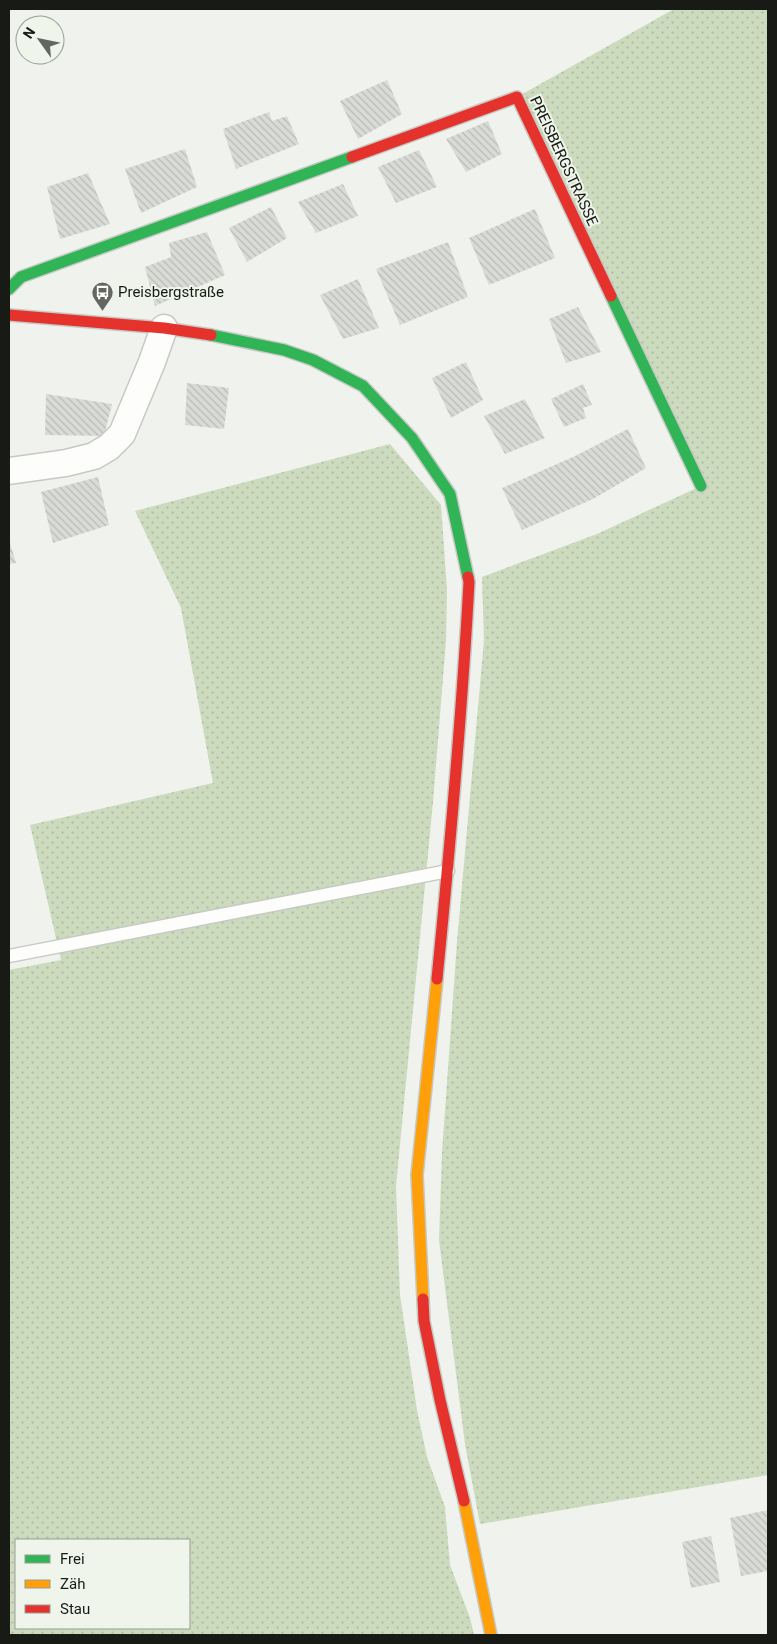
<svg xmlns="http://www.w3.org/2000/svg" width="777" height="1644" viewBox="0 0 777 1644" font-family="Roboto,sans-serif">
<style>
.grass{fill:url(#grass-dots);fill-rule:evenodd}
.building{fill:url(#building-back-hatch)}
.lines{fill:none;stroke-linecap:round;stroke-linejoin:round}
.lane-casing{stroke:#c6c9c4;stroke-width:15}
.street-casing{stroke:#c6c9c4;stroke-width:29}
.fast-casing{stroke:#c6c9c4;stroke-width:14}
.slow-casing{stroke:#c6c9c4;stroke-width:14}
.jam-casing{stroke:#c6c9c4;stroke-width:14}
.lane{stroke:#fdfdfc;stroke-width:12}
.street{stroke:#fdfdfc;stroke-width:26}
.fast{stroke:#30b455;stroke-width:11}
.slow{stroke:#ff9f0a;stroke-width:11}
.jam{stroke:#e5322d;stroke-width:11}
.labels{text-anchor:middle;stroke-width:4;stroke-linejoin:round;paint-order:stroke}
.street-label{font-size:15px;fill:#181a16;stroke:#eff5ea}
.poi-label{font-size:15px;fill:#181a16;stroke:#eff5ea;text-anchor:start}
</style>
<defs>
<pattern id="grass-dots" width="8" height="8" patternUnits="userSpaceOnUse" patternTransform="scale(1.25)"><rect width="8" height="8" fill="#ccdbbd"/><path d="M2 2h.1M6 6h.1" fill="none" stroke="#aebba2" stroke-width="1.8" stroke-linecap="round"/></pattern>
<pattern id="building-back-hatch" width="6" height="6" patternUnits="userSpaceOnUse" patternTransform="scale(1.25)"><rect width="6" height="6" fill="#d8dbd6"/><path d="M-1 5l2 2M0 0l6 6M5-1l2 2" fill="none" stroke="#b9bbb7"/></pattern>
</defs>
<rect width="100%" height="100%" fill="#eff2ed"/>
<!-- grass -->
<path class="grass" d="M674,9H768V1475L480,1524L465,1444L439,1240L442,1153L457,942L484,640L482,577L597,534L701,486L517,97Z
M390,444L441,505L447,590L446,641L433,802L396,1186L400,1295L417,1410L427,1457L445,1507L450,1565L470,1618L474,1635H9V970L61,960L30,825L213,783L181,608L135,511ZM16,1540H189V1628H16Z"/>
<!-- building -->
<path class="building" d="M387,80L402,114L358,139L340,101Z
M269,112L272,121L287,116L299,144L236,169L223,129Z
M488,121L502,154L466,172L446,139Z
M185,149L197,187L141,213L125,169Z
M419,150L437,187L396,203L378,167Z
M88,173L110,224L60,239L47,187Z
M343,184L358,216L316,233L298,202Z
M271,207L287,238L247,262L229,228Z
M535,209L555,258L489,285L469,238Z
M207,232L225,275L155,306L145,267L171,257L169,243Z
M448,242L468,297L400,325L376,269Z
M358,279L379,328L343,339L320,295Z
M578,307L601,352L566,363L549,319Z
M466,362L483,400L451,418L432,378Z
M187,383L229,388L224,429L185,425Z
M583,384L592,405L583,408L586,418L564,427L551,399Z
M46,394L112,404L104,436L45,435Z
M525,399L545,438L505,454L484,416Z
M628,429L646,468L593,499L522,530L502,488L573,457Z
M98,477L109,525L53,543L41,492Z
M9,539L16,563L9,564Z
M768,1510V1571L741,1576L730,1518Z
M711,1536L720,1582L691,1588L682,1542Z"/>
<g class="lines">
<defs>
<path id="lane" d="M9,956L448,871"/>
<path id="street" d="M9,471L66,463L94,456L109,447L122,434L152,362L164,328"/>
<path id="fast" d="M9,289L21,277L352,157
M611,296L701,486
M211,335L284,350L313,360L363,386L412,438L450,494L468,577"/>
<path id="slow" d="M423,1299L417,1175L437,979
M464,1501L491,1635"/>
<path id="jam" d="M352,157L517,97L611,296
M9,315L164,328L211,335
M437,979C450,847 462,715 469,582L468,577
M423,1299L424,1321L440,1400L464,1501"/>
</defs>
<!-- lane casing -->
<use href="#lane" class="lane-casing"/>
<!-- street casing -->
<use href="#street" class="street-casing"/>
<!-- fast casing -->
<use href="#fast" class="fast-casing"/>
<!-- slow casing -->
<use href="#slow" class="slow-casing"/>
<!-- jam casing -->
<use href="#jam" class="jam-casing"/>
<!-- lane -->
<use href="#lane" class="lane"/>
<!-- street -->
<use href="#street" class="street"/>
<!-- fast -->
<use href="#fast" class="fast"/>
<!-- slow -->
<use href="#slow" class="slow"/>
<!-- jam -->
<use href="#jam" class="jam"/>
</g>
<!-- icons -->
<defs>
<symbol id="bus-pin" viewBox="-11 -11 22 30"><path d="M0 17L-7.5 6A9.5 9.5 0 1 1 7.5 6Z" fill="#636661" stroke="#eff5ea"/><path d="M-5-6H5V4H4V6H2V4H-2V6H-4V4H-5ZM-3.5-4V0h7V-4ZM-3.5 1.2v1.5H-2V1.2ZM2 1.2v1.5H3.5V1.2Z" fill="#fff"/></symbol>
</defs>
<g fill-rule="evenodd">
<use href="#bus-pin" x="90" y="280" width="25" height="34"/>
</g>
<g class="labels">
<!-- street labels -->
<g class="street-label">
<text transform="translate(564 161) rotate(65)" y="5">PREISBERGSTRASSE</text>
</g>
<!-- poi labels -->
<g class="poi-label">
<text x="118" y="297">Preisbergstraße</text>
</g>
</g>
<!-- border -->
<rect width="777" height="1644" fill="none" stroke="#181a16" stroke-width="20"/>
<!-- legend -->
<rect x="15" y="1539" width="175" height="90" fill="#eff5ea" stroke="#999d95"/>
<rect x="25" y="1555" width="25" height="8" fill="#30b455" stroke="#999d95"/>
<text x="60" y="1564" font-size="15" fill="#181a16">Frei</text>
<rect x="25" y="1580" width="25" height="8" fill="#ff9f0a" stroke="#999d95"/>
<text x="60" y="1589" font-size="15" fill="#181a16">Zäh</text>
<rect x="25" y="1605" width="25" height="8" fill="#e5322d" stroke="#999d95"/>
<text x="60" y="1614" font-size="15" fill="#181a16">Stau</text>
<!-- north arrow -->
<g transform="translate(40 40) rotate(303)"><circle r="24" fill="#eff5ea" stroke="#999d95"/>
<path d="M0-4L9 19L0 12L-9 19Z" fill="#636661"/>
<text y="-8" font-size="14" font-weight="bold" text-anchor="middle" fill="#181a16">N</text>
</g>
</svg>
